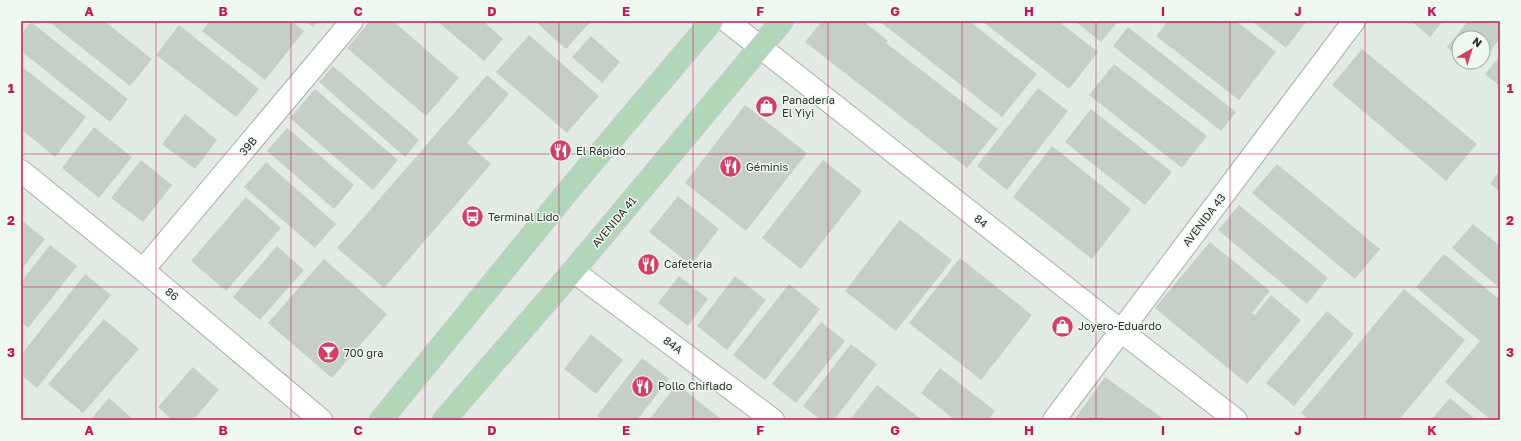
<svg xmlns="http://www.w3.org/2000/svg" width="1521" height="441" viewBox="0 0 1521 441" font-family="'Golos Text',sans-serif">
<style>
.building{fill:#c6cfc7}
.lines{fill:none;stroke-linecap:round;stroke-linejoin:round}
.minor-casing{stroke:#a6afa7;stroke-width:24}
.primary-casing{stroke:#c9c9c9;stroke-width:24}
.minor{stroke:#fff;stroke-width:22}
.primary{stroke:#b2d7b8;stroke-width:22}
.grid{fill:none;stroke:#c2185b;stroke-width:1;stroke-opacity:0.55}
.labels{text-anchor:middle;stroke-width:3;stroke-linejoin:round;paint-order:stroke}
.poi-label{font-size:11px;fill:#2e312e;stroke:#f0f9f0;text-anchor:start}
.street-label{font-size:11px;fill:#2e312e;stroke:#f0f9f0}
.neatline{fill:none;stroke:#c2185b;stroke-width:1.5}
.grid-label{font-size:13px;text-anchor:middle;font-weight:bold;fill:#c2185b}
</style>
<rect width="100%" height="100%" fill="#e2ebe3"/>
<!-- building -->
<path class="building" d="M48,21H104L152,59L130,86Z
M210,21H291L304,31L265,80L202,31Z
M306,21H318L313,27Z
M370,21H393L459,78L426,116L347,48Z
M437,21H483L503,39L484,61Z
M535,21H591L566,49Z
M822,21H863L888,41L886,43L998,129L967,168L805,42Z
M879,21H969L1037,74L1002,117Z
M982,21H1058L1098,52L1069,89Z
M1075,21H1118L1101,42Z
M1168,21H1236L1276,52L1239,100L1156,36Z
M1252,21H1307L1286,48Z
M1411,21H1443L1430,37Z
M1468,21H1500V39L1483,59V38H1459V57L1447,47Z
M31,22L128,99L110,122L21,51V34Z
M179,25L259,89L236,117L156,55Z
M1128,27L1236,112L1221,131L1113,46Z
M529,35L599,96L567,133L496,72Z
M591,36L620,62L602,83L572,57Z
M1362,49L1477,144L1446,181L1332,85Z
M1500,56V86L1485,74Z
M1465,62H1481L1474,70Z
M1114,64L1207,136L1182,168L1089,95Z
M21,66L86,117L55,157L21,129Z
M333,66L419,140L405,157L319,82Z
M487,75L509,94L467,143L491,164L384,288L337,248Z
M1038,88L1068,111L1007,190L977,166Z
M315,89L398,160L373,190L290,118Z
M745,105L807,153L746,231L685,183Z
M1091,109L1172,172L1145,205L1065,142Z
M185,114L217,140L195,169L162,144Z
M94,127L132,157L99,198L62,168Z
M287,128L354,185L334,209L267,151Z
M1052,146L1131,209L1092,259L1013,197Z
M141,160L172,185L143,222L111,198Z
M823,160L862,191L801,269L762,238Z
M266,162L336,224L315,248L244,187Z
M1277,164L1380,249L1355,279L1252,193Z
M1500,170V191L1490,184Z
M678,196L719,229L691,265L649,232Z
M246,197L281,228L226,291L191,261Z
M1239,205L1328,278L1307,304L1218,230Z
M21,220L45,239L21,270Z
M900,220L952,260L896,331L845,291Z
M1473,224L1500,246V288L1452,248Z
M1210,242L1270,291L1252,313L1255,315L1271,295L1301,320L1247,384L1155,308Z
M50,245L77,266L28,328L21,322V282Z
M277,246L304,270L260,320L233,297Z
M1444,254L1500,300V420H1491L1445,382L1480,341L1416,287Z
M960,258L1032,315L981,380L909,323Z
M324,259L387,314L332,378L268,323Z
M85,274L111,295L37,388L21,375V355Z
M679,276L708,299L688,326L658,303Z
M735,276L766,300L727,350L697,326Z
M789,284L820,309L765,380L733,355Z
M1404,289L1465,340L1399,420H1309L1301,413Z
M1327,311L1354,334L1294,406L1266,383Z
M104,319L139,349L83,413L48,384Z
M821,322L845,341L796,403L772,384Z
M591,334L623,360L596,394L564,369Z
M851,344L877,364L834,420H821L803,406Z
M642,358L669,379L637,420H602L597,416Z
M193,367L219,390L193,420H172L158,407Z
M940,368L995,411L988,420H955L921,393Z
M1105,377L1143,404L1165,420H1074Z
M677,384L722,420H649Z
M877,385L922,420H850Z
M109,398L134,420H90Z
M1450,398L1476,420H1431Z"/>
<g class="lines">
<defs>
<path id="minor" d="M727,21L1121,331L1236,420
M21,171L143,270L321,420
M143,270L352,21
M573,271L773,420
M1054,420L1354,21"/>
<path id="primary" d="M381,420L573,185L712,21
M444,420L573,271L782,21"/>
</defs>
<!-- minor casing -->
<use href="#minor" class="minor-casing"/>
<!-- primary casing -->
<use href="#primary" class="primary-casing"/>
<!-- minor -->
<use href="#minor" class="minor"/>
<!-- primary -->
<use href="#primary" class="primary"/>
</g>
<!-- grid -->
<path class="grid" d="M156,21V420M291,21V420M425,21V420M559,21V420M693,21V420M828,21V420M962,21V420M1096,21V420M1230,21V420M1365,21V420M21,154H1500M21,287H1500"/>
<!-- icons -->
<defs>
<symbol id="shop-disc" viewBox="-11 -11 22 22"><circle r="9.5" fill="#d04065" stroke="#f0f9f0"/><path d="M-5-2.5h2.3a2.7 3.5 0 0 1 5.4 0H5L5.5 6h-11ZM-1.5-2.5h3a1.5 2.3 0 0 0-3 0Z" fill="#fff"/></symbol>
<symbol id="restaurant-disc" viewBox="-11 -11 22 22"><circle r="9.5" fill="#d04065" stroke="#f0f9f0"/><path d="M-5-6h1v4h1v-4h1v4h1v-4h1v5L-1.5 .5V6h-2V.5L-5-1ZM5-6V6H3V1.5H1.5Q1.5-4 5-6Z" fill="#fff"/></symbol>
<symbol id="bus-disc" viewBox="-11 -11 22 22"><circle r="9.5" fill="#d04065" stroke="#f0f9f0"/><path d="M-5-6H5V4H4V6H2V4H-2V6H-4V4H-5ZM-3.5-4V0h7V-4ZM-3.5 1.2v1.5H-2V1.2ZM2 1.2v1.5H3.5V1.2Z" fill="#fff"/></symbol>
<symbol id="bar-disc" viewBox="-11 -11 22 22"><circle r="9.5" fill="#d04065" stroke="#f0f9f0"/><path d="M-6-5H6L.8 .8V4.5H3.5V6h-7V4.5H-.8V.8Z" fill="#fff"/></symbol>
</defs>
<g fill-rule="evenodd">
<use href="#shop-disc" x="754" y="94" width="25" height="25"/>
<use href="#restaurant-disc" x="548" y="138" width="25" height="25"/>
<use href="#restaurant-disc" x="718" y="154" width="25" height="25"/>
<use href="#bus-disc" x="460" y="204" width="25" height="25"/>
<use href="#restaurant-disc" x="636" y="252" width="25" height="25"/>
<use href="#shop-disc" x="1050" y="314" width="25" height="25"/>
<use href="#bar-disc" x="316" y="340" width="25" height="25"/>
<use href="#restaurant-disc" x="630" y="374" width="25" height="25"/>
</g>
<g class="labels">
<!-- poi labels -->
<g class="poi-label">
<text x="782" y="104">Panadería<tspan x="782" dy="13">El Yiyi</tspan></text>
<text x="576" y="155">El Rápido</text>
<text x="746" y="171">Géminis</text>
<text x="488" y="221">Terminal Lido</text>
<text x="664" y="268">Cafeteria</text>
<text x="1078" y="330">Joyero-Eduardo</text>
<text x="344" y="357">700 gra</text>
<text x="658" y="390">Pollo Chiflado</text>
</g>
<!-- street labels -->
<g class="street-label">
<text transform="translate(248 146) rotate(-50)" y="4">39B</text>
<text transform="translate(1204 220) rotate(-53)" y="4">AVENIDA 43</text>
<text transform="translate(981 221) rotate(38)" y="4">84</text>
<text transform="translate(614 222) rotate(-50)" y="4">AVENIDA 41</text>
<text transform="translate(172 294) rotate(40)" y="4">86</text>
<text transform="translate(673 345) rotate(37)" y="4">84A</text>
</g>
</g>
<!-- border -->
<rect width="1521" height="441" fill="none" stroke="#f0f9f0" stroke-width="44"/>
<!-- north arrow -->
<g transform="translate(1471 50) rotate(38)"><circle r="19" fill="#f0f9f0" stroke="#a2a9a2"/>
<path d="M0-3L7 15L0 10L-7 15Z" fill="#d04065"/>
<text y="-6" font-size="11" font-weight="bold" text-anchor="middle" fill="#2e312e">N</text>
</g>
<rect x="22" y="22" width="1477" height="397" class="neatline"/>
<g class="grid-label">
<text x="89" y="16">A</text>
<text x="223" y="16">B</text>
<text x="358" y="16">C</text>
<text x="492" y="16">D</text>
<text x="626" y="16">E</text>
<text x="760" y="16">F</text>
<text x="895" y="16">G</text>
<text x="1029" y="16">H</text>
<text x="1163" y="16">I</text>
<text x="1298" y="16">J</text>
<text x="1432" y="16">K</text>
<text x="11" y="93">1</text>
<text x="1510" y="93">1</text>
<text x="11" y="225">2</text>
<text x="1510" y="225">2</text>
<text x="11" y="357">3</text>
<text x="1510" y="357">3</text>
<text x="89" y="435">A</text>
<text x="223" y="435">B</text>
<text x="358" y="435">C</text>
<text x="492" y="435">D</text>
<text x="626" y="435">E</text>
<text x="760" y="435">F</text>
<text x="895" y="435">G</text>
<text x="1029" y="435">H</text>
<text x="1163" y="435">I</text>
<text x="1298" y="435">J</text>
<text x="1432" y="435">K</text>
</g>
</svg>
